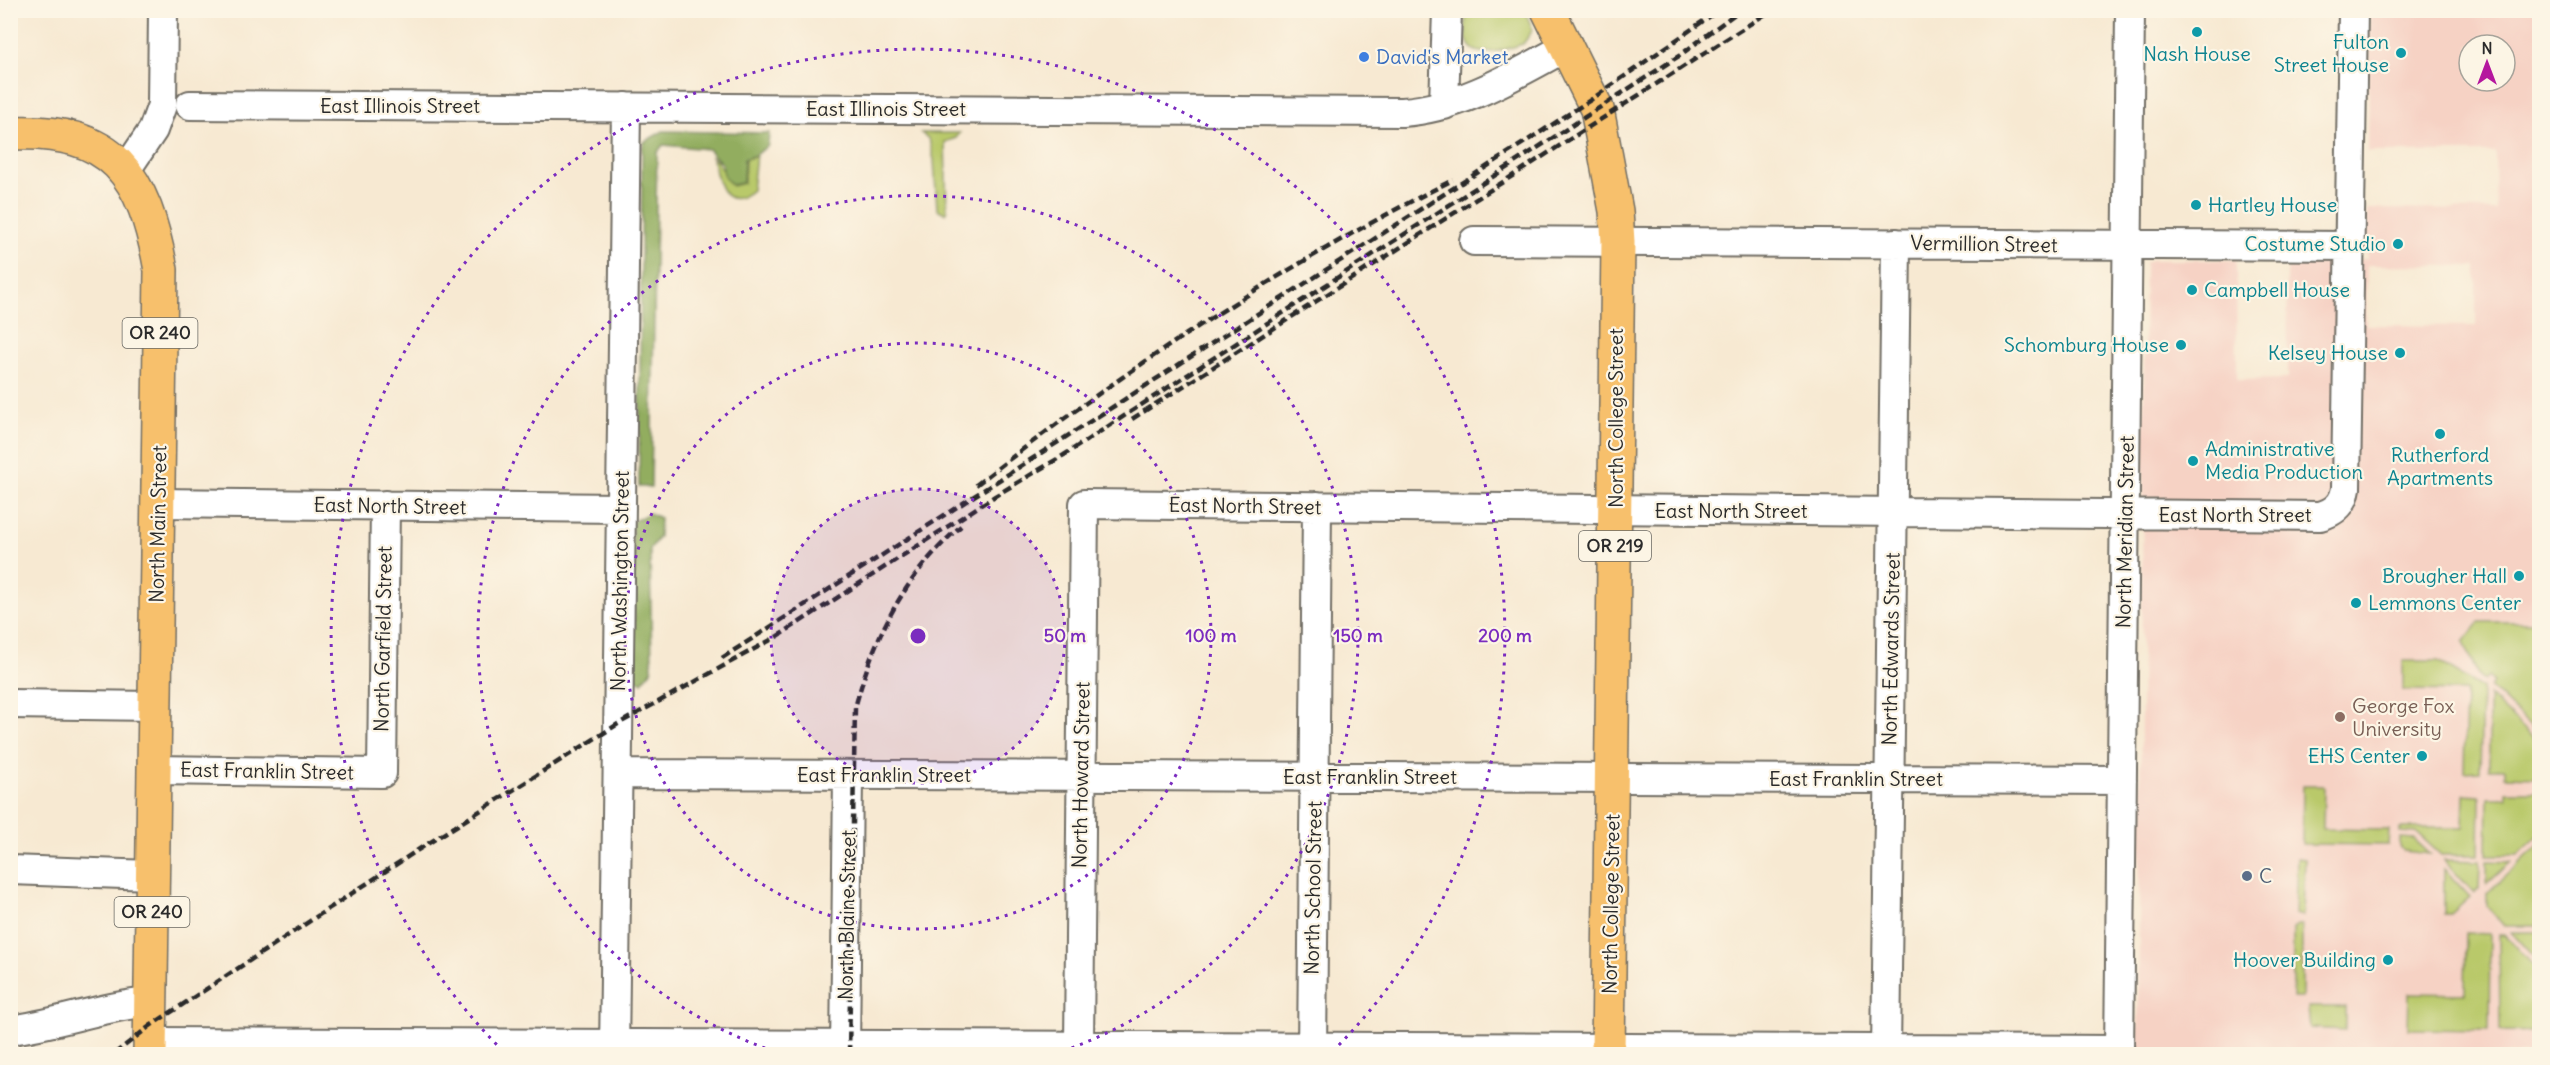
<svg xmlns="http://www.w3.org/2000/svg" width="2550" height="1065" viewBox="0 0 2550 1065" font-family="Delius,sans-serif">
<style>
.built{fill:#f6d2c4;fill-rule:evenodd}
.green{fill:#b9c96b;stroke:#727a4b;stroke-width:1.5}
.forest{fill:#92ad5f;stroke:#5e6c45;stroke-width:1.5}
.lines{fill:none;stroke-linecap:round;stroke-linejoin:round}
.minor-casing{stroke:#726e65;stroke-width:32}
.major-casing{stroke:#726e65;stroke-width:36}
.minor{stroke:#fff;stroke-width:28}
.major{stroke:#f7c06c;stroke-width:33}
.rail{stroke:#2b2b2b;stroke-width:4.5;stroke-dasharray:9 4.5;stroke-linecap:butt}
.ring{fill:none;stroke:#7b2cbf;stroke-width:3;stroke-dasharray:3 6}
.culture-dot{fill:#0f9aa8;stroke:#fcf5e5;stroke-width:2}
.shop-dot{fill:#3f7fe0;stroke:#fcf5e5;stroke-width:2}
.education-dot{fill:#8d6e63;stroke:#fcf5e5;stroke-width:2}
.service-dot{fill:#5c6f8a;stroke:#fcf5e5;stroke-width:2}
.labels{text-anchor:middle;stroke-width:4.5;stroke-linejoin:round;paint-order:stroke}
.shield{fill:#fcf5e5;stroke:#6a6863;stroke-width:1.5}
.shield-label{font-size:18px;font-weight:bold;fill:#2b2b2b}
.culture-label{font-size:20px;fill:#0d838f;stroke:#fcf5e5;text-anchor:end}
.shop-label{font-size:20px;fill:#366cbe;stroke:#fcf5e5;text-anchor:start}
.street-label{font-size:20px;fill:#2b2b2b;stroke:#fcf5e5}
.education-label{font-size:20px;fill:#785e54;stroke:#fcf5e5;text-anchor:start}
.service-label{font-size:20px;fill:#4e5e75;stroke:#fcf5e5;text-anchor:start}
.centre{fill:#7b2cbf;stroke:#fcf5e5;stroke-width:3}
.ring-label{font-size:18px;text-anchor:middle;font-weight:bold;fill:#7b2cbf;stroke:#fcf5e5;stroke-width:4.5;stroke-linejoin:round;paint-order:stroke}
</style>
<rect width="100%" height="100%" fill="#fcf5e5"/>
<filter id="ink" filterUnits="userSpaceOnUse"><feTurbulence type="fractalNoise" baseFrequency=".0167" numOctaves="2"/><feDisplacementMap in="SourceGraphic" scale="12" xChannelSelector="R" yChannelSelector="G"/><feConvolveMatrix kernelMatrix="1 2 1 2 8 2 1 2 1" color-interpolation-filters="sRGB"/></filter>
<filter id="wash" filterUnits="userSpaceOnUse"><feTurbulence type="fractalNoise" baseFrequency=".008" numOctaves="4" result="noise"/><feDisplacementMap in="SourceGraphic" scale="24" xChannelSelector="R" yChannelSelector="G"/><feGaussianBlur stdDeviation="1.35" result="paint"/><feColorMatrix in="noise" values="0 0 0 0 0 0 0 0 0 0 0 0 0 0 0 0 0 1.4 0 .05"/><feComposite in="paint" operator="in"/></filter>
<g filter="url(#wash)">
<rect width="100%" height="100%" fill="#f7e9d2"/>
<!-- built -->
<path class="built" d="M2370,11H2539V1054H2138L2145,263L2151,260H2236L2237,380L2288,379L2287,260L2367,259V209L2496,210L2495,152H2368ZM2469,45H2505V81H2469ZM2367,265L2476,266V326L2366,325Z"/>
<!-- green -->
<path class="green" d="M1466,11H1525L1533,30L1523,44C1508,48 1473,63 1467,40C1464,31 1466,19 1466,11Z
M921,133H960L956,138L945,142L947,211L945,213L937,209L934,160L929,139Z
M712,156C722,165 723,176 732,186L744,183L745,159L756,156L752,190C723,216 716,176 712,156Z
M2480,622H2539V734L2490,687L2494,682L2488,677L2484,681L2478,675L2464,642Z
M2403,661H2438L2482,688L2480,771L2464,772L2466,691L2403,690Z
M2489,695L2539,743V777L2505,776V769H2489Z
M2303,786H2324L2323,829L2389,830L2388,845L2302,844Z
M2506,792H2539V835L2518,855H2487L2488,798H2506Z
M2464,794L2480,795L2479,855H2441L2417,833L2400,832V828H2463Z
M2400,838L2414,839L2430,854L2404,851L2400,847Z
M2539,845V926H2504L2487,906V893Z
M2297,858L2305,859L2303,916L2295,914Z
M2444,860L2480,861L2479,889L2474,893Z
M2487,861L2511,862L2487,884Z
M2444,869L2470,897L2451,914H2444Z
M2297,925H2302V998H2293V929Z
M2512,932H2539V962Z
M2466,933L2490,934L2489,1030L2408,1029L2409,993L2465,994Z
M2499,934H2505L2539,972V1032L2500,1031Z
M2308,1007H2345V1030L2310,1028Z"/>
<!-- forest -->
<path class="forest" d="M663,131L769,133L768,145L756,155L744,159L743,183L732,185L724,177L722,164L708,149L663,145L657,153L651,487H639L642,149L644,142Z
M649,513L660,518L659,537L650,549L652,670L642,682L635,679L632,522Z"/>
</g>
<g filter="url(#ink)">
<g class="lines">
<defs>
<path id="minor" d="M190,105L1402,112C1462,108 1516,74 1568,46
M1444,105L1447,10
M126,170L153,130L162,105L163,10
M1474,241L2350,246
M158,503L621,508
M10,704L154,706
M153,770L382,773L385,505
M618,774L2122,780
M10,870L152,875
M10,1030C58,1024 103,1006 150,1002
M150,1042L2119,1050
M1079,1046L1084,504L2320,516C2335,512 2344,503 2346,488L2353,10
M614,1054L626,107
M845,1054L848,775
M1312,1054L1317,506
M1886,1054L1896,243
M2119,1054L2130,10"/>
<path id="major" d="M1548,10L1597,109L1616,211L1618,242L1608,1054
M10,133C114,128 144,175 161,270L150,1054"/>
</defs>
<!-- minor casing -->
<use href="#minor" class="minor-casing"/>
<!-- major casing -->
<use href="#major" class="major-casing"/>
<!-- minor -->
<use href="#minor" class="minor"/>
<!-- major -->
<use href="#major" class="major"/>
<!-- rail -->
<path class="rail" d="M1132,419L1772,10
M976,485C1125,369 1285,264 1453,180
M722,658L1592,99L1719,10
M114,1054L150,1026L421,848L618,724L778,636L995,496L1064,455L1679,56L1740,10
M849,1054L855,708C874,636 904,576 961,526"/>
</g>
</g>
<!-- distance rings -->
<circle cx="918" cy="636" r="147" fill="#7b2cbf" fill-opacity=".12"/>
<g class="ring">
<circle cx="918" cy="636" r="147"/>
<circle cx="918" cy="636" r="293"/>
<path d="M782 1054A440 440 0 1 1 1054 1054"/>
<path d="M503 1051A587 587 0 1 1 1333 1051"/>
</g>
<!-- markers -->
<g class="culture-dot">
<circle cx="2197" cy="32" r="6"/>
<circle cx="2401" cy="53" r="6"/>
<circle cx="2196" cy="205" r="6"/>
<circle cx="2398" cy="244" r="6"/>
<circle cx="2192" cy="290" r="6"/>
<circle cx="2181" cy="345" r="6"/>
<circle cx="2400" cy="353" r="6"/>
<circle cx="2440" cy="434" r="6"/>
<circle cx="2193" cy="461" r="6"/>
<circle cx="2519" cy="576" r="6"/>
<circle cx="2356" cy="603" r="6"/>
<circle cx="2422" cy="756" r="6"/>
<circle cx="2388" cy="960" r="6"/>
</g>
<circle class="shop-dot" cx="1364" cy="57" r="6"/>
<circle class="education-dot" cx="2340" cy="717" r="6"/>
<circle class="service-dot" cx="2247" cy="876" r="6"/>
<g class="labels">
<!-- shield labels -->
<g class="shield">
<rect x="122.5" y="318" width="75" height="30" rx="4.5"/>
<rect x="1579" y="531" width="72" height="30" rx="4.5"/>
<rect x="114.5" y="897" width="75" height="30" rx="4.5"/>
</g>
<g class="shield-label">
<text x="160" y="339">OR 240</text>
<text x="1615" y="552">OR 219</text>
<text x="152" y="918">OR 240</text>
</g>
<!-- culture labels -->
<g class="culture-label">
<text x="2389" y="49">Fulton<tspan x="2389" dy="23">Street House</tspan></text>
<text x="2197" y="61" text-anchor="middle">Nash House</text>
<text x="2208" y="212" text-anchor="start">Hartley House</text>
<text x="2386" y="251">Costume Studio</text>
<text x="2204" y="297" text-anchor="start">Campbell House</text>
<text x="2169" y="352">Schomburg House</text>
<text x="2388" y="360">Kelsey House</text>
<text x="2205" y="456" text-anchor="start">Administrative<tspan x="2205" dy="23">Media Production</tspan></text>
<text x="2440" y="462" text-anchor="middle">Rutherford<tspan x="2440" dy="23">Apartments</tspan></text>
<text x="2507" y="583">Brougher Hall</text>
<text x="2368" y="610" text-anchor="start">Lemmons Center</text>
<text x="2410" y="763">EHS Center</text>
<text x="2376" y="967">Hoover Building</text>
</g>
<!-- shop labels -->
<g class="shop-label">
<text x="1376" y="64">David's Market</text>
</g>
<!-- street labels -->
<g class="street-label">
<text x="400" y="113">East Illinois Street</text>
<text x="886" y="116">East Illinois Street</text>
<text transform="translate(1984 244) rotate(1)" y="7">Vermillion Street</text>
<text transform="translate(1616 418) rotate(-90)" y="7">North College Street</text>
<text transform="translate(390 506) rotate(1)" y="7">East North Street</text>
<text transform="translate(1245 506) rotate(1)" y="7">East North Street</text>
<text x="1731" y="518">East North Street</text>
<text x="2235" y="522">East North Street</text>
<text transform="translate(158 524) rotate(-89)" y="7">North Main Street</text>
<text transform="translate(2125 532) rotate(-89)" y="7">North Meridian Street</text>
<text transform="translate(620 581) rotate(-89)" y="7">North Washington Street</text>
<text transform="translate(383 639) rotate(-89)" y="7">North Garfield Street</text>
<text transform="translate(1891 649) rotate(-89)" y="7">North Edwards Street</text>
<text transform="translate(267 771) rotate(1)" y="7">East Franklin Street</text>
<text x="884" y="782">East Franklin Street</text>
<text transform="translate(1081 775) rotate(-89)" y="7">North Howard Street</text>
<text x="1370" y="784">East Franklin Street</text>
<text x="1856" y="786">East Franklin Street</text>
<text transform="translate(1313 888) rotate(-89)" y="7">North School Street</text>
<text transform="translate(1611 904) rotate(-89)" y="7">North College Street</text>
<text transform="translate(847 915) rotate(-89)" y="7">North Blaine Street</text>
</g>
<!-- education labels -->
<g class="education-label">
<text x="2352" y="713">George Fox<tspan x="2352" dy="23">University</tspan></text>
</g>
<!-- service labels -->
<g class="service-label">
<text x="2259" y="883">C</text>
</g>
</g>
<circle cx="918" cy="636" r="9" class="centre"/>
<g class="ring-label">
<text x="1065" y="642">50 m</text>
<text x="1211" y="642">100 m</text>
<text x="1358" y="642">150 m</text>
<text x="1505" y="642">200 m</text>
</g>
<!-- margin -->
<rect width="2550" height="1065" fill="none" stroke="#fcf5e5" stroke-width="36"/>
<!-- north arrow -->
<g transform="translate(2487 63)"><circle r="28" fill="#fcf5e5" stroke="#a8a49b" stroke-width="1.5"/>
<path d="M0-4.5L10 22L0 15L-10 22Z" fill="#b5179e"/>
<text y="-9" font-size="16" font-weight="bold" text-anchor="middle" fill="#2b2b2b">N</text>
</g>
</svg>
